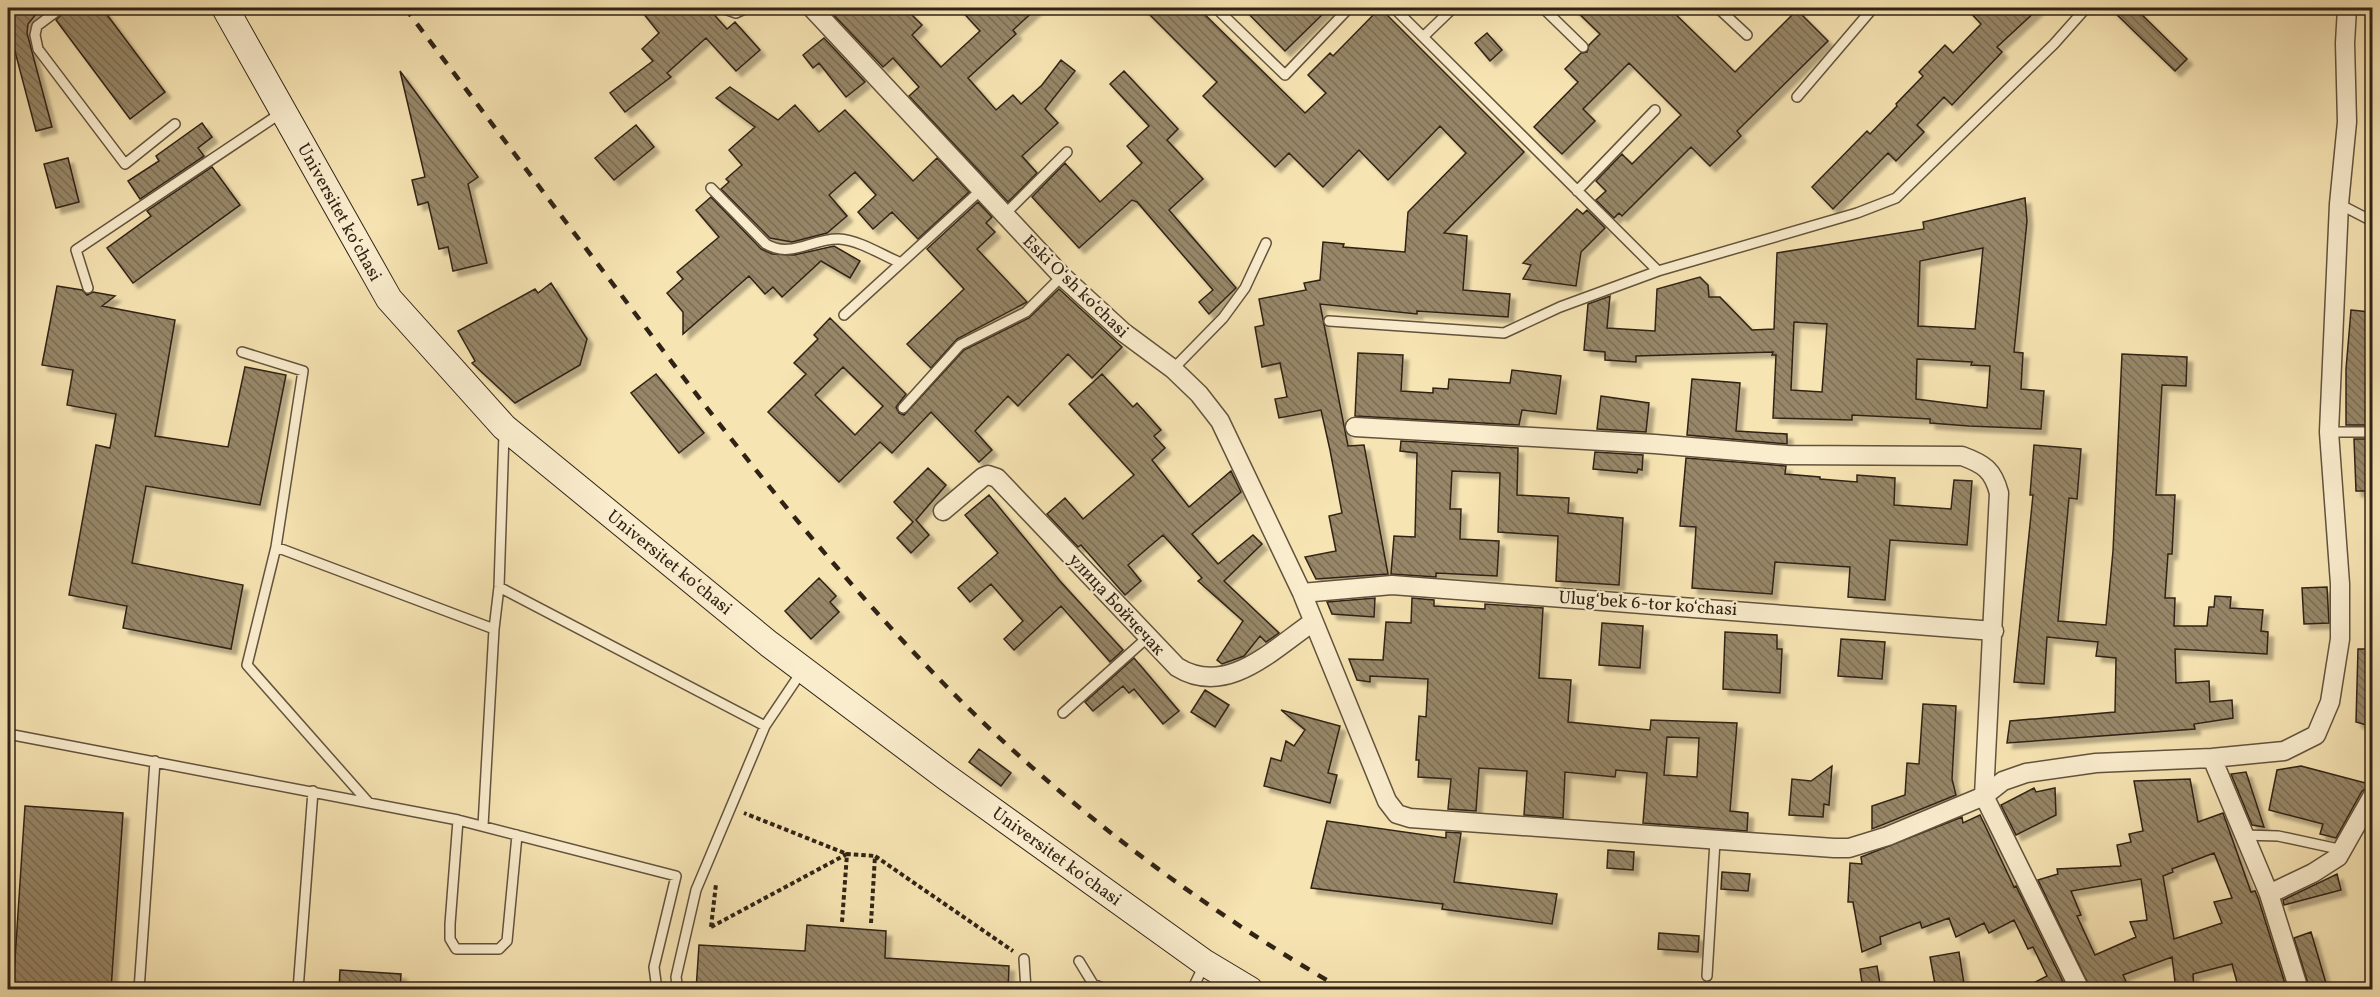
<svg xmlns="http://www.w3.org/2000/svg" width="2380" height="997" viewBox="0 0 2380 997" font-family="Vollkorn,serif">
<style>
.building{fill:url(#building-back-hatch);stroke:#302316;stroke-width:1.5;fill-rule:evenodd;filter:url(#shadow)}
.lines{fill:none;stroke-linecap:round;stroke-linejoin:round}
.lane-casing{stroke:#62533d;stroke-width:12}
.street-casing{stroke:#62533d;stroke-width:21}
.secondary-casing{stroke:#302316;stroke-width:28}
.path{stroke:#302316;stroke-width:4;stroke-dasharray:4.5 3;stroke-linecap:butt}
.lane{stroke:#faedce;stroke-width:9}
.street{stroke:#faedce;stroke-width:18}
.secondary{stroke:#faedce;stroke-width:26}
.rail{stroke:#302316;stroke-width:4.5;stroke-dasharray:10 10;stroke-linecap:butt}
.labels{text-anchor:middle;stroke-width:4.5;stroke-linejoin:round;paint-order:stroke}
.street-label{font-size:18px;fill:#302316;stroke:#faedce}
</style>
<defs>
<pattern id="building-back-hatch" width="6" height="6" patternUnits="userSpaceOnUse" patternTransform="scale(1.5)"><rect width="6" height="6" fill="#978768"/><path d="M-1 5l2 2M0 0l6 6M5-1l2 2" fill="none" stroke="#7c6e55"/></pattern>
<filter id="shadow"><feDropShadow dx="5.5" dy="5.5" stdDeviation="1.5" flood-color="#0004"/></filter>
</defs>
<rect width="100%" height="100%" fill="#f7e4b3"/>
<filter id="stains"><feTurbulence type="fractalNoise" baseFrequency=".00333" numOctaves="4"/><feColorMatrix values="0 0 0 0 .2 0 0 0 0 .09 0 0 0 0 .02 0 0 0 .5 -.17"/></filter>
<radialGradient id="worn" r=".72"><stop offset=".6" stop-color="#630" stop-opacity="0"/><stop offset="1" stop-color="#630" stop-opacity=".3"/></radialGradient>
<!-- building -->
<path class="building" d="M16,8H41L28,24L27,33L52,127L36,131L8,25V13Z
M68,8H102L165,92L130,119L56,20Z
M639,8H708L727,29L735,22L760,50L736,71L706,38L667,73L671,77L625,112L610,93L653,61L642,49L659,33Z
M827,8H905L922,25L912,35L941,67L980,31L959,8H1037L1013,30L1016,34L968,78L996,110L1013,95L1021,104L1042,85L1061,60L1075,71L1045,109L1058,123L1022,156L1037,173L1008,202L909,96L919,87L893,58L883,67Z
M1143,8H1198L1305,113L1326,93L1308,75L1330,53L1333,56L1380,8L1524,152L1444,233L1467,236L1463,290L1510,294L1508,317L1417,311V314L1320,304L1348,446L1364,445L1388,574L1316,579L1305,557L1336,551L1329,516L1342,513L1330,450L1321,410L1279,418L1275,399L1287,397L1280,363L1262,367L1255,327L1264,325L1259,299L1306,290L1304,283L1320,280L1323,242L1344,244L1343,247L1405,252L1408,212L1466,153L1440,126L1388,180L1359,150L1323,187L1289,153L1275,167L1203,96L1217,82Z
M1243,8H1329L1285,51Z
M1573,8H1669L1735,72L1797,10L1828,41L1737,131L1741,136L1710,166L1691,147L1622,216L1619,213L1614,218L1596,200L1606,191L1596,181L1622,154L1632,164L1681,115L1629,63L1583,109L1595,121L1562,154L1534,127L1578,82L1565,69L1581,53L1587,52L1589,45L1600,34Z
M1966,8H2039L1997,47L2002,52L1952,105L1944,97L1917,125L1924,132L1896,161L1888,153L1833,209L1812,187L1867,131L1870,134L1897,106L1896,104L1923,76L1919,72L1945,45L1953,53L1981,24Z
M2110,8H2135L2187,59L2175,71Z
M1487,33L1502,50L1490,61L1475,43Z
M824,38L865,82L846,97L819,63L813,68L803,55Z
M400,71L478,177L468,184L487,263L453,271L448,247L439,249L428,202L418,205L412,180L425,177Z
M1124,71L1178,129L1167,140L1203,179L1169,210L1236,288L1209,314L1199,302L1213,290L1137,202L1132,200L1079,248L1032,197L1065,163L1100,202L1142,163L1127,146L1149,126L1110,84Z
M730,87L778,120L795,105L819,132L845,110L913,181L937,158L969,192L918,239L892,212L873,229L858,212L876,195L855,172L829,195L847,216L827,233L792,242L770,238L721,189L729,182L726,179L742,165L729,150L755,127L716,98Z
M202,123L212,137L198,148L204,156L140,199L128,181L159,161L156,156Z
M636,125L654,147L614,180L595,158Z
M68,158L79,202L56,208L44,164Z
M212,167L240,205L133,283L107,248L151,216L147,211Z
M711,197L761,249L772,254L794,255L834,246L860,261L850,278L821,261L782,297L773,287L765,294L749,276L683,334V312L667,293L683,279L677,272L719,237L696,210Z
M2025,198L2027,221L2014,352L2023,353L2021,389L2044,391L2041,429L1969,426L1930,423V419L1852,415V420L1773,418L1776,355H1772L1773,352L1636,356V362L1605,360V352L1584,350L1588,304L1610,296L1607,328L1655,331L1657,289L1700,277L1708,285L1709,297H1720L1752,330L1774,329L1777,253L1924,229L1923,222ZM1983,248L1975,329L1918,326L1920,261ZM1794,322L1827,324L1822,392L1791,390ZM1917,359L1972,362L1971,365L1990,366L1987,408L1916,399Z
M978,202L992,217L986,223L995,232L977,249L1027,302L957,339L931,368L907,344L964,289L927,249Z
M1577,209L1583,214L1587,210L1605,228L1581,252L1576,286L1523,279L1531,265L1523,263Z
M551,283L587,339L580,365L515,403L472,363L475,361L458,331L535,289L538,293Z
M57,286L82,290L87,295L93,292L115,296L102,306L175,320L155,436L228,447L245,367L286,375L260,505L146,486L132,563L243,585L231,649L123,628L127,606L69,595L96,445L110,448L116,414L67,405L73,370L42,365Z
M1059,289L1122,347L1092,378L1068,354L1018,406L1008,396L975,431L992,450L979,462L931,412L892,453L880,442L839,482L768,412L806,374L794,363L818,339L814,335L830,318L906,394L896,407L899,413L904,415L964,350L1029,318ZM843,367L883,406L855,435L815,395Z
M2351,310L2370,312L2368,332H2373V425H2346V369Z
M1358,353L1403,355L1401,391L1433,393V388L1448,389L1449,379L1510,383L1512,370L1561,376L1556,414L1522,410L1519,425L1355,416Z
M2122,354L2187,357L2186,386L2162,385L2156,495H2175L2172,554H2168L2165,598H2175L2174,626H2207L2209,607H2214L2215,596L2231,597L2230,608L2263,610L2261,631L2268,632L2267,654L2175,649L2176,683L2209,681L2210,702L2232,700L2233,718L2194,724L2195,729L2007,743L2010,721L2115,712L2116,658L2096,656L2098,642L2047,637L2044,684L2014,682L2033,495H2030L2034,445L2081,449L2077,499L2069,498L2058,621L2106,625L2113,551Z
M656,374L704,433L679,453L631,393Z
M1102,374L1133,407L1137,403L1161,430L1154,436L1165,448L1152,460L1189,507L1231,471L1241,492L1192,534L1218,564L1253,535L1262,544L1224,581L1279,633L1266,642L1260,636L1244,656L1222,664L1217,660L1243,621L1198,581L1202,578L1163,535L1128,565L1141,581L1125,595L1081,545L1078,547L1047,514L1065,498L1083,519L1134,475L1069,404Z
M1692,379L1740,383L1736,431L1787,434V444L1687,435Z
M1601,396L1649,403L1646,432L1597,429Z
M2354,439H2373V491H2356Z
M1401,441L1518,448L1517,495L1569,498L1568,513L1623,518L1619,585L1556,581L1558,536L1498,532L1500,473L1452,471L1450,509H1461L1460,539L1499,541L1497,576L1436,573V577L1391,574L1394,536L1415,537L1417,453L1400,451Z
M1595,452L1643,455L1642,470L1638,469L1637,473L1593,469Z
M1686,458L1786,466L1785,474L1820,477V479L1857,482V475L1895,478L1894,505L1951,509L1954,480L1972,481L1967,545L1890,540L1885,600L1848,597L1850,567L1775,562L1772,594L1692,588L1696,527L1680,526Z
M928,468L946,485L916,520L929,535L911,553L897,538L913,522L894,502Z
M989,495L1060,581L1123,650L1110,662L1061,606L1014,650L1004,639L1023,621L991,584L970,602L958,588L998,553L965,515Z
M819,578L836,596L830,602L839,612L811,639L785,611Z
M2327,587L2329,623L2304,624L2302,588Z
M1375,598L1374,617L1332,614L1327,602Z
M1412,598L1434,600V606L1485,609V604L1543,608L1539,678L1571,680L1568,722L1650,730L1651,720L1737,723L1730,811L1748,813L1747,831L1643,823L1647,773L1616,770L1615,777L1565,772L1563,818L1524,815L1527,771L1479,768L1476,811L1448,809L1451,779L1418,777L1419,760H1416L1419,716L1426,717L1428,679L1370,676V682L1357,680L1349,659L1383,660L1386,622L1411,623ZM1667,737L1699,738L1697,777L1664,775Z
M1602,623L1643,626L1640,668L1599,665Z
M1725,632L1777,635V649H1782L1780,693L1723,689Z
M1841,639L1885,642L1882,679L1838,676Z
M2358,649H2373V727L2356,722Z
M1134,658L1179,711L1163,724L1134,689L1129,693L1123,686L1093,711L1085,702Z
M1205,690L1229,705L1215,727L1191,712Z
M1923,704L1956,706L1952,779L1956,795L1872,829V806L1905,795L1907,763L1919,764Z
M1281,710L1340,726L1328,773L1337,775L1330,803L1264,786L1271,758L1281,761L1286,741L1294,746L1305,730Z
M979,749L1011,773L1001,786L969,762Z
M1832,766L1829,805L1824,804L1823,817L1789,815L1792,779L1811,781Z
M2301,766L2373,785L2362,791L2336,838L2320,834L2323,824L2269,810L2277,770Z
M2246,772L2264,827L2252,825L2231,774Z
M2190,779L2198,822L2223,813L2251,892L2255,891L2258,898L2287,990H2239L2232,964L2193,974L2194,990H2176L2172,957L2123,975L2130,990H2091L2038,880L2058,874L2057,869L2121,866L2117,845L2131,842L2129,834L2143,831L2134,781ZM2214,853L2232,898L2214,902L2222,923L2174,939L2163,876L2173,872L2172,869ZM2141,879L2147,920L2130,922L2136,937L2095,955L2077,916L2081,915L2071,891Z
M2034,788L2036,792L2055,788L2056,815L2016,835L2001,805Z
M25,806L123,813L111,990H13Z
M1980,815L2014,887L2016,886L2067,990H2020L2047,976L2033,947L2028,949L2014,920L1989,933L1984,923L1956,937L1949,918L1922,928L1920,922L1880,937L1881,944L1862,952L1853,902H1848L1850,863L1862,864L1861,857L1962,817L1963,823Z
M1327,821L1446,838V832L1461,833L1454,882L1557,894L1552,924L1442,909L1443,904L1311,888Z
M1608,850L1634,852L1633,870L1607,868Z
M1722,872L1750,874L1748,891L1721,889Z
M2337,874L2341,890L2284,905L2283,900Z
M807,925L886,931L885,958L1009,966L1008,990H696L699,945L805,951Z
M2311,932L2328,990H2310L2294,938Z
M1659,933L1699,936L1698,952L1658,949Z
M1959,952L1965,990H1936L1930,957Z
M1877,966L1881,990H1863L1860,969Z
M340,970L401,974L400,990H339Z"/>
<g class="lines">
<defs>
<path id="lane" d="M61,8L37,26L35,35L38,49L125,164L175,124
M722,8L736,13L747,8
M1216,8L1285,75L1349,8
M1394,8L1658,271
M1543,8L1583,47
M1718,8L1747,35
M1423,37L1453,8
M1797,97L1873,8
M711,188L766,244C791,259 812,238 839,239C859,240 882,255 901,263
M1577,191L1655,110
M2339,204L2372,221
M1004,215L1067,152
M88,288L76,250L281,113
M844,315L981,190
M1329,321L1504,333L1560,307L1658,271L1857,213L1896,198L2054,44L2086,8
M242,352L303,371L276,547L247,665L368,802
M1173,369L1223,318L1245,288L1266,243
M903,408L960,345L1026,312L1062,276
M2329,432H2372
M276,547L494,629L483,826
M499,587L765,726
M494,629L499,587L504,433
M1063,713L1148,637
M8,734L458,820L676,876L654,967L657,990
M458,820L450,924V939L456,949H499L507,941L517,835
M2243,835L2278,836L2343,850
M1024,959L1026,990
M1079,961L1093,984L1108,990
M1707,976L1715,841
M139,990L155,761
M298,990L313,791
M678,990L676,977L696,890L765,726L802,671
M1192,990L1204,965"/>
<path id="street" d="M812,8L1062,276L1123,332L1173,369L1199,394L1220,421L1302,593L1387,801L1397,814L1410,818L1834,848H1849L1888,836L1984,796L2003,781L2026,773L2096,763L2212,758L2284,751L2316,735L2330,702L2340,639V584L2329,432L2339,204L2347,122L2345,43L2347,8
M1355,427L1655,444L1787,455L1962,456C1984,464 1993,470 1999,493L1984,796L2080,990
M943,511L983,477L988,475L997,478L1177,667C1227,698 1273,649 1313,622
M1302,593L1392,585L1994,631
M2212,758L2269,894L2299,990
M2269,894L2313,873L2338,857L2372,797"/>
<path id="secondary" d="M225,8L389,299L504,427L769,644L946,777L1205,963L1250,990"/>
</defs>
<!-- lane casing -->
<use href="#lane" class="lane-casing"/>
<!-- street casing -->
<use href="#street" class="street-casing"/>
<!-- secondary casing -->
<use href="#secondary" class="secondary-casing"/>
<!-- path -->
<path class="path" d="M842,922L847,854L875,856
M871,923L875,856L1013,951
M711,927L847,854L744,813
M711,927L716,884"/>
<!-- lane -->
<use href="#lane" class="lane"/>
<!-- street -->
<use href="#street" class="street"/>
<!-- secondary -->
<use href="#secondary" class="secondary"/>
<!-- rail -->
<path class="rail" d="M405,8C475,101 545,195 616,288C719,426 825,563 946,686C1060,802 1202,909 1344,990"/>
</g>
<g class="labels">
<!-- street labels -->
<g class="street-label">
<text transform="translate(340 212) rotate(61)" y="6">Universitet kо‘chasi</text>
<text transform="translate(1076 286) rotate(44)" y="6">Eski Oʻsh koʻchasi</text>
<text transform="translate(670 562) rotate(39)" y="6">Universitet kо‘chasi</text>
<text transform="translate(1648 603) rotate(4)" y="6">Ulug‘bek 6-tor koʻchasi</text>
<text transform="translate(1117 604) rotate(47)" y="6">улица Бойчечак</text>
<text transform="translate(1057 856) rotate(36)" y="6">Universitet kо‘chasi</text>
</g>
</g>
<!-- margin -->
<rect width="2380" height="997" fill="none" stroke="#f7e4b3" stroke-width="30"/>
<rect x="9" y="9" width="2362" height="979" fill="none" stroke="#302316" stroke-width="3"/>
<rect x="15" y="15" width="2350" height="967" fill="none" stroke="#302316" stroke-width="1.5"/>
<rect width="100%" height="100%" filter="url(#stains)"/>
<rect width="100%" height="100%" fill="url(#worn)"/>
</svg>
